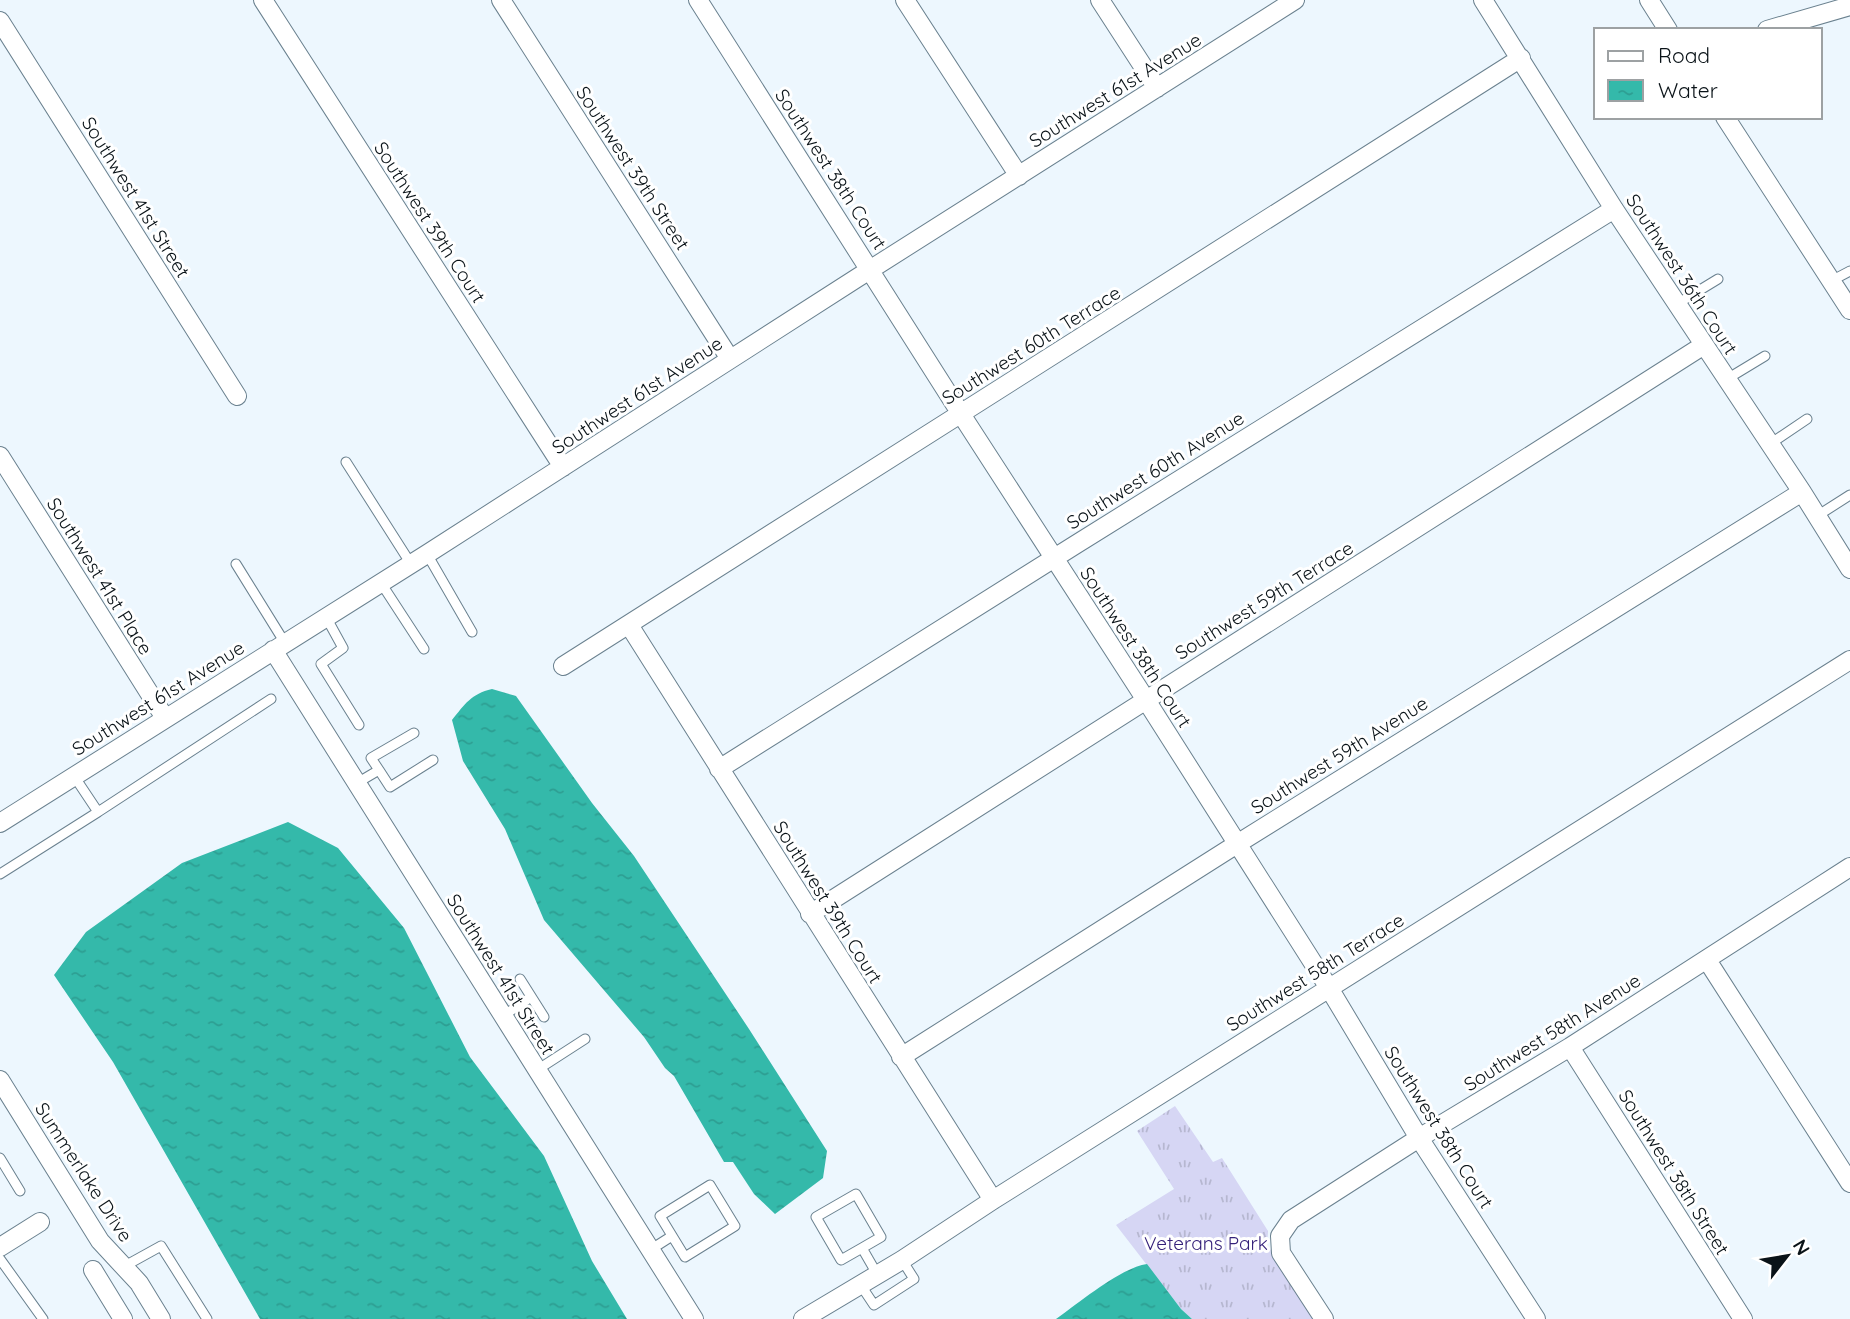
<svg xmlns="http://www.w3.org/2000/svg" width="1850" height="1319" viewBox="0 0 1850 1319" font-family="Quicksand,sans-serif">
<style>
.grass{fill:url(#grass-tufts)}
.water{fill:url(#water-ripples)}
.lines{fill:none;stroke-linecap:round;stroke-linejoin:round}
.service-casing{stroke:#6a818f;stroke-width:11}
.minor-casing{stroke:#6a818f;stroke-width:20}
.service{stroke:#fff;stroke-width:9}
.minor{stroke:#fff;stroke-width:18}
.labels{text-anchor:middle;stroke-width:6;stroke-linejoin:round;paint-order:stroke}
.street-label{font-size:19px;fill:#0a1318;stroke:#fff}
.park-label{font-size:19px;fill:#35217a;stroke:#fff}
</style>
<defs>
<pattern id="grass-tufts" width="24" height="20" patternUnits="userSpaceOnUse" patternTransform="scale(1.75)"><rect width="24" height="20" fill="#d6d6f4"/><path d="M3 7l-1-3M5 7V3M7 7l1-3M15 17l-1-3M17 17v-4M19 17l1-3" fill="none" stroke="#b6b7d0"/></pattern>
<pattern id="water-ripples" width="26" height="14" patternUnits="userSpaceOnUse" patternTransform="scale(1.75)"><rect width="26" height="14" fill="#34b9aa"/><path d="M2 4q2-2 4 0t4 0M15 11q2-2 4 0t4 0" fill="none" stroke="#2d9e92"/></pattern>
</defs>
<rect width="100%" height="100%" fill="#edf7fe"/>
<!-- grass -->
<path class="grass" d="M1175,1106L1213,1162L1222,1158L1268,1231L1267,1244L1314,1319H1192L1181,1309L1116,1225L1174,1189L1137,1131Z"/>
<!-- water -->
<path class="water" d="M492,689L516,696L592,803L634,856L749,1029L827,1151L823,1178L775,1214L754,1194L733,1162H724L674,1076L665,1068L644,1037L544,920L505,829L463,761L452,720C465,704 471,694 492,689Z
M288,822L338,848L404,928L470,1057L544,1156L592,1261L627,1319H260L113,1062L54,975L86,932L182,863Z
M1147,1264L1181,1309L1192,1319H1056C1079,1303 1120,1268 1147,1264Z"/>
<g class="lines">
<defs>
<path id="service" d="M1831,281L1850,271
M1677,304L1718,279
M1727,379L1765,356
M1770,444L1807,419
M346,462L411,564
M1817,516L1850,495
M427,554L472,632
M236,564L285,643
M381,583L424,649
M326,617L343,648L321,664L359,725
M379,770L390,787L433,760
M74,776L98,812L271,699
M357,783L379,770L371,758L414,733
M0,874L98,812
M520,979L544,1017
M503,1016L531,997
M537,1070L585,1039
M0,1158L20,1191
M710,1185L735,1226L685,1257L660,1216Z
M862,1248L841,1260L816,1217L856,1194L881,1237L862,1248L877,1274
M650,1250L672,1236
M0,1259L43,1319
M123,1267L161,1246L207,1319
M860,1284L874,1305L914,1279L902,1260"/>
<path id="minor" d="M263,0L563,467
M501,0L730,359
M698,0L961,414L1146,700L1329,988L1419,1138L1536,1319
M905,0L1019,176
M1100,0L1157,88
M1483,0L1614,209L1802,492L1850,569
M1649,0L1668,30
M0,21L237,396
M1767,30L1850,6
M1725,117L1850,310
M0,456L165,718
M629,625L993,1200
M273,650L694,1319
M563,666L1521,58
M719,769L1075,545L1614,209
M0,823L427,554L857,278L1295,0
M810,914L1704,345
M1707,960L1850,1183
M1570,1047L1743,1319
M901,1057L1237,844L1802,492
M0,1080L100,1241L139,1283L161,1319
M0,1247L40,1222
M93,1270L123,1319
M803,1319L902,1260L993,1200L1850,660
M1324,1319L1281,1253L1280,1236L1291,1220L1419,1138L1570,1047L1850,867"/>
</defs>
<!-- service casing -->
<use href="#service" class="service-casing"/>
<!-- minor casing -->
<use href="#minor" class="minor-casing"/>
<!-- service -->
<use href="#service" class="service"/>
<!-- minor -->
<use href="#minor" class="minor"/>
</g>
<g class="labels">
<!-- street labels -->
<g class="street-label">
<text transform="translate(1115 90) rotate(-32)" y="7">Southwest 61st Avenue</text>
<text transform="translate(633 168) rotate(57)" y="7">Southwest 39th Street</text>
<text transform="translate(831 169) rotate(57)" y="7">Southwest 38th Court</text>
<text transform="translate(136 197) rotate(58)" y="7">Southwest 41st Street</text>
<text transform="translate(430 222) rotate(57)" y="7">Southwest 39th Court</text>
<text transform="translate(1682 274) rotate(57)" y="7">Southwest 36th Court</text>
<text transform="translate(1031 345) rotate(-32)" y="7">Southwest 60th Terrace</text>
<text transform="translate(637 395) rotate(-33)" y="7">Southwest 61st Avenue</text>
<text transform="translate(1155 470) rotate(-32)" y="7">Southwest 60th Avenue</text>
<text transform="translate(100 576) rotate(58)" y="7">Southwest 41st Place</text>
<text transform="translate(1264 600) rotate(-32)" y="7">Southwest 59th Terrace</text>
<text transform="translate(1136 647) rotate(57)" y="7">Southwest 38th Court</text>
<text transform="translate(158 698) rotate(-32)" y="7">Southwest 61st Avenue</text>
<text transform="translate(1339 755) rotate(-32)" y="7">Southwest 59th Avenue</text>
<text transform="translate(828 902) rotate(58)" y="7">Southwest 39th Court</text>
<text transform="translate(1315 972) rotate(-32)" y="7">Southwest 58th Terrace</text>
<text transform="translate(501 974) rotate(58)" y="7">Southwest 41st Street</text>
<text transform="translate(1552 1032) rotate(-32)" y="7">Southwest 58th Avenue</text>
<text transform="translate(1439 1127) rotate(58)" y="7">Southwest 38th Court</text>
<text transform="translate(84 1172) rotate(57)" y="7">Summerlake Drive</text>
<text transform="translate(1674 1172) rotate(58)" y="7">Southwest 38th Street</text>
</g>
<!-- park labels -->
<g class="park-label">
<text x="1206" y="1250">Veterans Park</text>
</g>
</g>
<!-- legend -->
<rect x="1594" y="28" width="228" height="91" fill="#ffffff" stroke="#9da1a3" stroke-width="2"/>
<rect x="1608" y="51" width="35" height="10" fill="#ffffff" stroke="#9da1a3" stroke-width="2"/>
<text x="1658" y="63" font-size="21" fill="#0a1318">Road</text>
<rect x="1608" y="80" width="35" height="21" fill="url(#water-ripples)" stroke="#9da1a3" stroke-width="2"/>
<text x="1658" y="98" font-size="21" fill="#0a1318">Water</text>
<!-- north arrow -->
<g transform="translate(1787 1256) rotate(59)" stroke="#ffffff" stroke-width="5" paint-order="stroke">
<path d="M0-5L12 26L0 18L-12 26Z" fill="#0a1318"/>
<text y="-10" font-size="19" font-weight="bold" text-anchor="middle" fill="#0a1318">N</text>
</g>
</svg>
